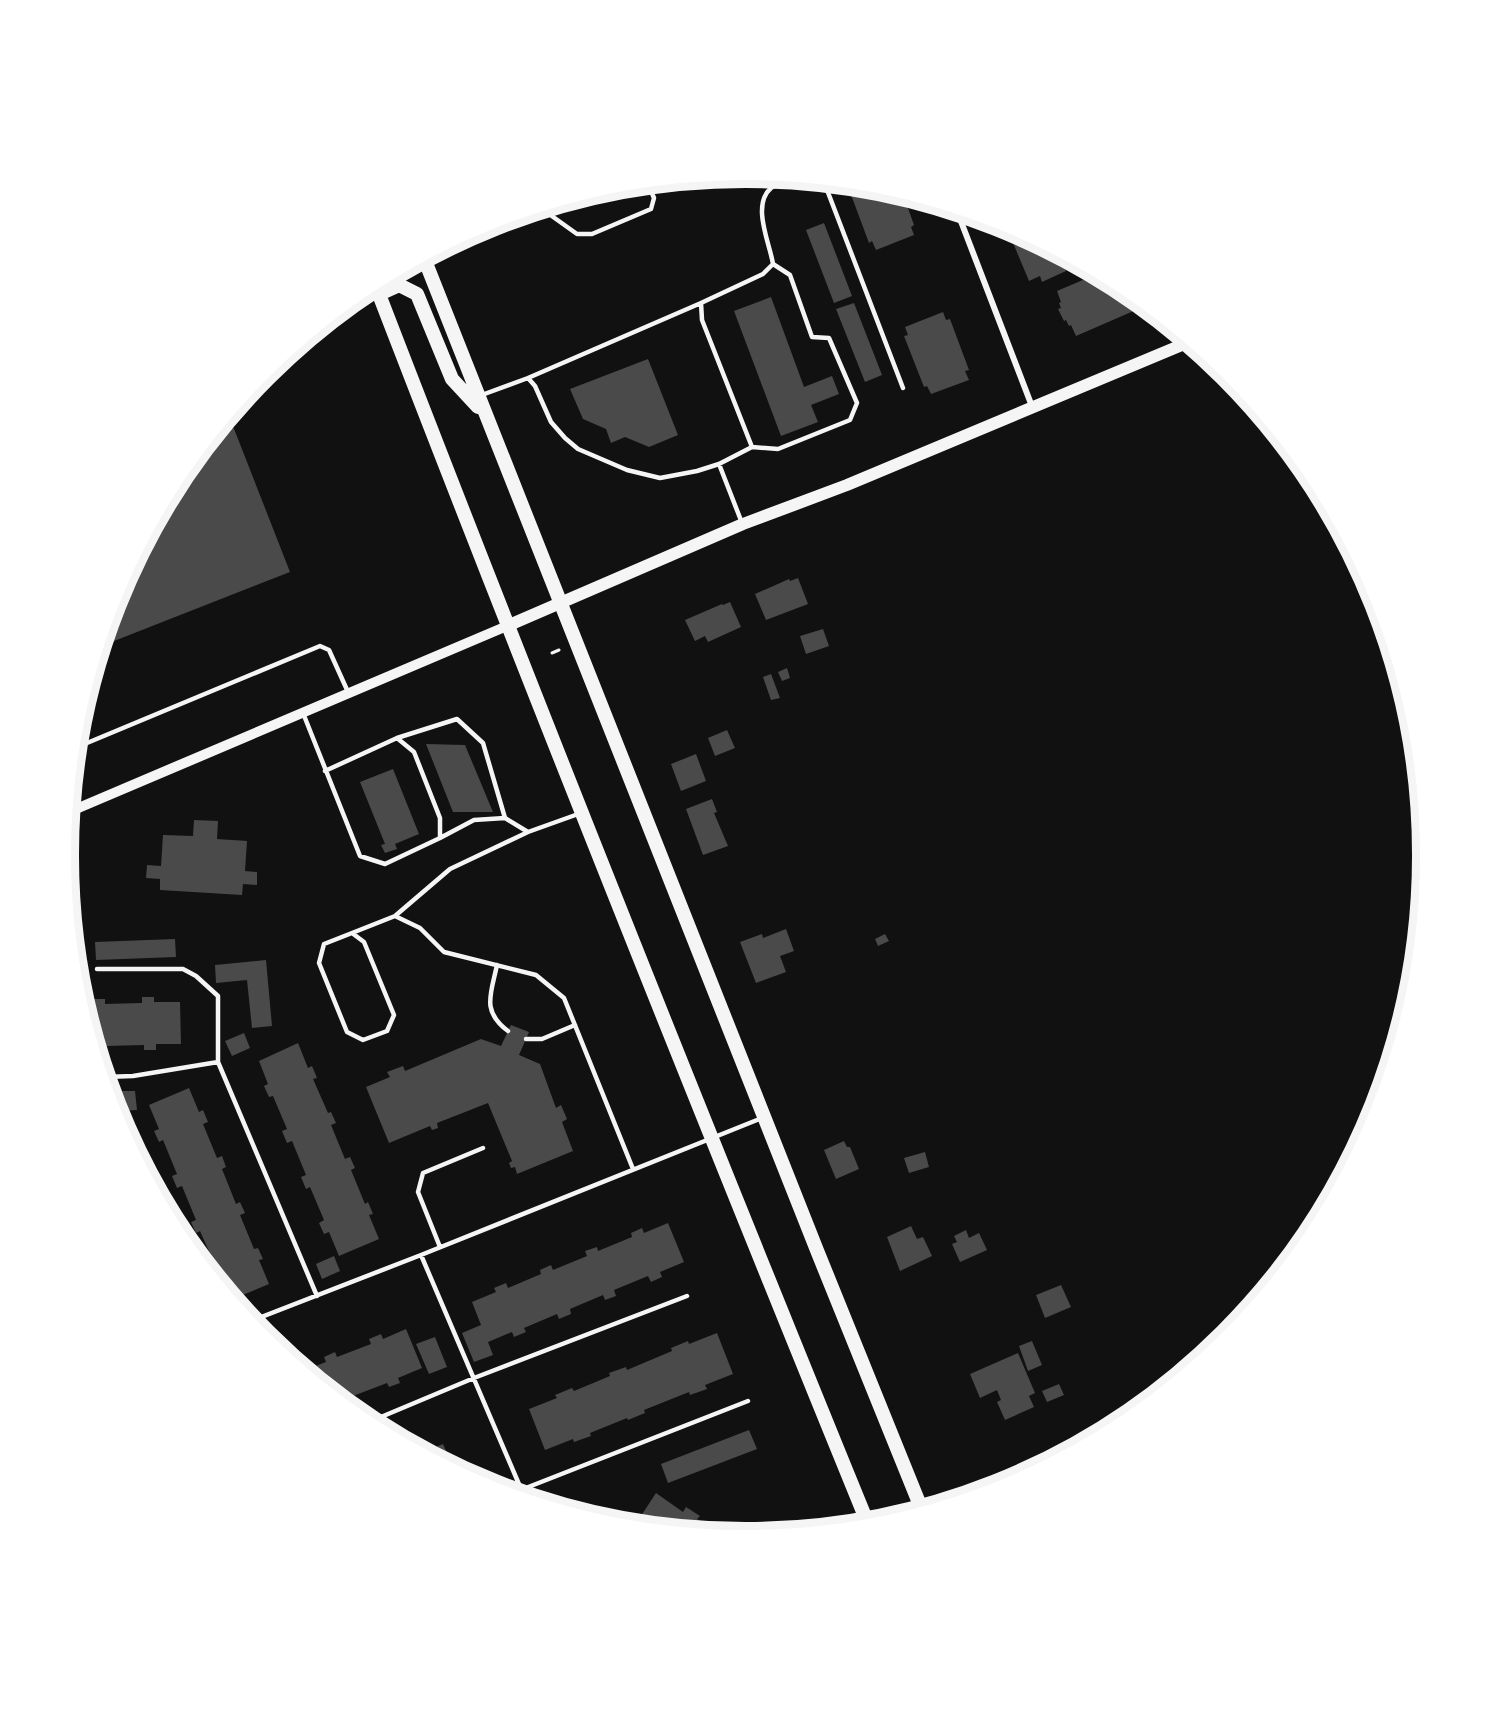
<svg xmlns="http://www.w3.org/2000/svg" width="1491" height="1710" viewBox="0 0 1491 1710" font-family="'PT Sans Narrow',sans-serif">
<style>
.building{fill:#4a4a4a}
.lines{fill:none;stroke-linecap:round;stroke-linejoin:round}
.path{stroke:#f5f5f5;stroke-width:3}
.service{stroke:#f5f5f5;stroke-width:4.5}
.minor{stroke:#f5f5f5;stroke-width:6}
.tertiary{stroke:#f5f5f5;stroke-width:10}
.secondary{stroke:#f5f5f5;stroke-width:12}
.primary{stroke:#f5f5f5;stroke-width:14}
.rim{fill:none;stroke:#f5f5f5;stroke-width:8}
</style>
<rect width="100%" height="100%" fill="#111"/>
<!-- building -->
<path class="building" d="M851,184L879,187L903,194L914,225L911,227L914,235L876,250L872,241L869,243L850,192L853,191Z
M599,191L592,201L585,195Z
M824,223L852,296L834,303L806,230Z
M1006,226L1021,234L1075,263L1064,267L1066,271L1042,282L1040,276L1029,281Z
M1097,274L1124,289L1145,306L1076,336L1071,325L1069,326L1066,320L1064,321L1058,309L1061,308L1059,303L1061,302L1057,291Z
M771,297L804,387L832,376L839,394L811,405L818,422L781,436L734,311Z
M854,303L882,375L865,382L836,309Z
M943,312L946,320L950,319L969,370L965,371L969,380L931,394L927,386L924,387L904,336L908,335L905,327Z
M648,359L678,435L649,447L625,437L611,443L606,429L583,419L570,389Z
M229,416L290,572L109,643L105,632L116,594L179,476Z
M798,578L808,604L766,620L755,594L789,579L790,581Z
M730,602L741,627L708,642L705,636L695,641L685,620L722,604L723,605Z
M823,629L829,646L806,654L800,636Z
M787,668L790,678L782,681L778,672Z
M771,674L780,698L771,700L763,677Z
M727,730L735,748L715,756L708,738Z
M426,744L465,745L493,812H453Z
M696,754L706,781L681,791L671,764Z
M393,769L419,834L395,844L397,849L385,853L381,845L385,844L360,782Z
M712,799L717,812L714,813L728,846L703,855L686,809Z
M194,820L218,821L217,839L247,841L245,871L257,872V885L243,884L242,895L160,890V879L146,878L147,865L161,866L163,835L193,836Z
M786,929L794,951L780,956L786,972L756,983L740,942L762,934L763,938Z
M885,934L889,941L878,946L875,939Z
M175,939L176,957L96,960L95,942Z
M266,960L272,1026L252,1028L247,980L216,983L215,965Z
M142,997H154V1002H180L181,1044H156V1050H144V1045L106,1046V1051H97L83,1005L93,1004V999H105V1004L142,1003Z
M511,1025L529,1032L519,1055L540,1064L556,1108L561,1105L567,1119L562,1122L573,1151L517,1174L515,1167L511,1168L509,1163L512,1161L488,1103L437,1123L438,1128L432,1130L430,1126L389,1143L366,1087L390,1077L387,1072L403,1066L405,1071L481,1039L501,1046Z
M244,1033L250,1048L232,1056L225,1041Z
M298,1043L308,1068L312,1066L317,1078L313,1079L328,1113L331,1112L336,1123L331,1125L345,1159L350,1157L355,1168L351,1170L365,1204L368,1202L373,1214L369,1215L379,1239L339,1256L329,1232L324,1234L319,1223L324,1220L310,1187L306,1189L301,1177L306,1175L292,1141L287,1143L282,1131L287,1129L273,1096L269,1097L264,1086L268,1084L259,1061Z
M189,1088L199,1112L203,1110L208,1122L203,1124L217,1158L222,1156L226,1167L222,1169L236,1204L240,1202L245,1213L240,1215L254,1249L258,1248L263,1259L259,1260L269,1284L233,1299L223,1287L219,1276L216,1278L211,1272L209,1268L215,1265L200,1231L196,1233L191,1222L196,1220L182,1186L177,1188L172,1176L177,1174L163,1140L159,1142L154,1131L159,1129L149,1105Z
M118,1091H135L137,1110L119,1111Z
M844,1141L847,1147H850L859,1169L836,1179L824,1150Z
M925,1152L929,1167L909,1173L904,1158Z
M668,1223L684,1262L660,1272L662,1277L651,1282L648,1276L614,1290L616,1296L605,1300L603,1295L570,1309L571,1314L559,1319L557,1314L524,1328L526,1332L514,1337L512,1332L488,1342L493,1355L474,1362L462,1333L481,1325L472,1302L496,1292L494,1288L506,1283L508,1288L541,1274L540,1270L551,1265L553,1270L587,1256L585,1251L597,1247L598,1251L632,1237L631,1233L642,1228L644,1233Z
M911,1226L917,1239L923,1237L932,1256L900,1271L887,1237Z
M966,1230L969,1238L979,1233L987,1250L960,1262L952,1244L957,1242L954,1236Z
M334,1256L340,1271L322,1279L316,1264Z
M1061,1285L1071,1307L1045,1318L1036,1295Z
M406,1329L422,1368L398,1378L400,1383L389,1387L387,1383L353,1396L355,1401L346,1404L305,1370L326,1362L324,1357L335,1352L337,1357L371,1344L369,1339L381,1334L383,1339Z
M717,1333L733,1374L705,1385L707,1389L690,1395L689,1392L644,1410L645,1413L628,1420L627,1418L590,1433L591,1436L574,1442L573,1439L545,1450L529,1409L557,1398L555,1395L572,1388L574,1391L610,1376L609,1373L626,1367L627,1370L672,1351L671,1348L688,1341L689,1344Z
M435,1337L447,1367L429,1374L416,1344Z
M1032,1341L1042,1365L1028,1371L1019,1346Z
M1018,1353L1035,1393L1029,1396L1034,1407L1005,1420L997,1402L1001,1400L997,1390L980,1398L970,1374Z
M1059,1384L1064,1395L1047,1402L1042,1391Z
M749,1430L757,1449L668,1483L661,1464Z
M443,1444L453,1467L424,1452Z
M656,1493L683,1512L686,1507L700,1516L697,1519L719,1533L635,1525Z"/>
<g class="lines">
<!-- path -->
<path class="path" d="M552,653L559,650"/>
<!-- service -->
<path class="service" d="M824,182L903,388
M542,209L577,234H592L651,209L654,198L648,184
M528,378L701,303
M479,396L528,378L535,386L551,422L565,438L578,449L627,470L660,478L697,471L719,464L752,447L702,320L701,303L763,274L773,264C770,244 751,205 771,188C777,184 786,181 793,179
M752,447L778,449L850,420L857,403L829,338L812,337L790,275L773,264
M719,464L742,523
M303,713L360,856L385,864L440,838V818L414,752L397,738L325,771
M397,738L457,719L483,743L505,818
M75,748L320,646L329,650L348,692
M440,838L474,820L505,818L528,832L581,813
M395,916L420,928L444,952L536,975L564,998L633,1169
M352,933L324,944L319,963L347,1032L363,1040L387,1031L394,1015L364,942L352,933L395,916L450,869L528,832
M497,965C491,994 481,1011 508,1031
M97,969H183L196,976L218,996V1062L317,1296
M526,1039H542L575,1025
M105,1077L133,1076L218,1062
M440,1247L418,1192L423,1173L483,1148
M421,1255L524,1496
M251,1321L421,1255L762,1118
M369,1422L474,1378L687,1296
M513,1493L748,1401"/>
<!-- minor -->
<path class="minor" d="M957,211L1033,409"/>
<!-- tertiary -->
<path class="tertiary" d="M69,812L507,626"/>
<!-- secondary -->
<path class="secondary" d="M507,626L743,524L847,485L1189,342"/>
<!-- primary -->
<path class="primary" d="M424,258C587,677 753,1094 922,1510
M375,284C535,699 700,1112 868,1524
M379,294L399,285L417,294L452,379L478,407"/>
</g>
<!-- crop -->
<path d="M0 0H1491V1710H0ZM745 184H746A670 670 0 0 1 1416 854V856A670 670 0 0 1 746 1526H745A670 670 0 0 1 75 856V854A670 670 0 0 1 745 184Z" fill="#fff" fill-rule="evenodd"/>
<path class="rim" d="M745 184H746A670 670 0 0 1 1416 854V856A670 670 0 0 1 746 1526H745A670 670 0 0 1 75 856V854A670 670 0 0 1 745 184Z"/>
</svg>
